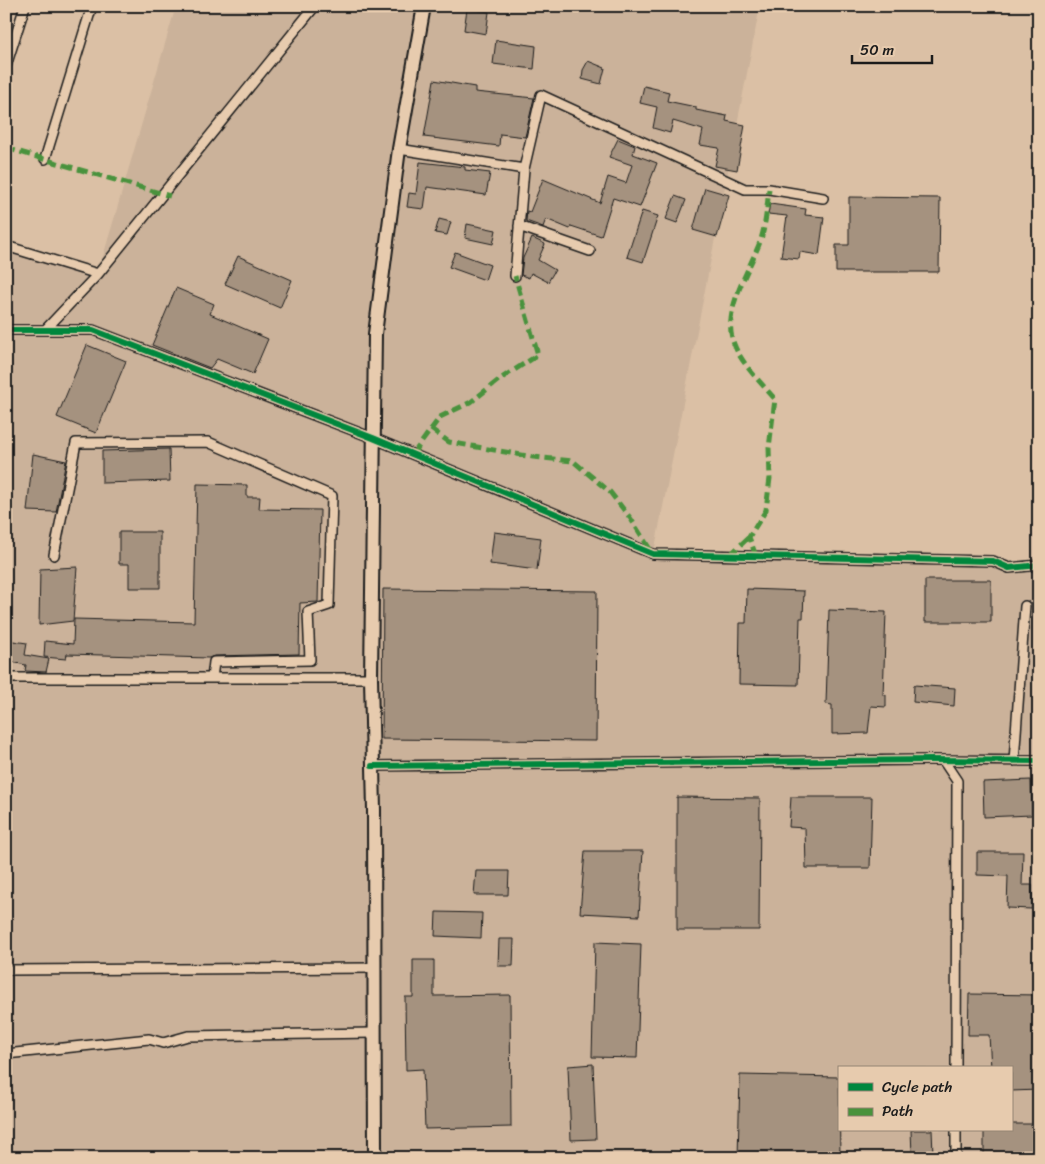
<svg xmlns="http://www.w3.org/2000/svg" width="1045" height="1164" viewBox="0 0 1045 1164" font-family="Sriracha,sans-serif">
<style>
.built{fill:#cbb29a;fill-rule:evenodd}
.building{fill:#a5927f;stroke:#1c1c1c}
.lines{fill:none;stroke-linecap:round;stroke-linejoin:round}
.street-casing{stroke:#1c1c1c;stroke-width:12}
.secondary-casing{stroke:#1c1c1c;stroke-width:16}
.street{stroke:#e7cbae;stroke-width:9}
.secondary{stroke:#e7cbae;stroke-width:12}
.quiet{stroke:#49923c;stroke-width:5;stroke-dasharray:10 5;stroke-linecap:butt}
.cycleway-casing{stroke:#e7cbae;stroke-width:9}
.cycleway{stroke:#00873e;stroke-width:6}
</style>
<rect width="100%" height="100%" fill="#dbc0a5"/>
<filter id="ink" filterUnits="userSpaceOnUse"><feTurbulence type="fractalNoise" baseFrequency=".02" numOctaves="2"/><feDisplacementMap in="SourceGraphic" scale="10" xChannelSelector="R" yChannelSelector="G"/><feConvolveMatrix kernelMatrix="1 2 1 2 8 2 1 2 1" color-interpolation-filters="sRGB"/></filter>
<g filter="url(#ink)">
<!-- built -->
<path class="built" d="M176,6H760L654,553L993,561L1009,568L1039,565V1158H6V246L98,274ZM839,1068H1011V1130H839Z"/>
<!-- building -->
<path class="building" d="M467,9L489,12L486,34L464,30Z
M496,40L536,46L534,69L493,64Z
M588,61L605,68L601,84L582,79L583,70Z
M434,80L475,87V92L534,98L525,137L500,134L499,146L424,137Z
M644,86L669,92L667,101L696,107V110L727,116L726,121L745,125L737,170L715,166L719,148L700,145L703,130L673,121L670,133L653,128L657,107L640,103Z
M618,139L635,146L633,154L657,163L640,207L613,198L601,236L571,226L570,229L546,219L543,227L526,221L527,211L530,212L543,179L600,203L608,177L626,183L632,165L609,157Z
M420,162L465,167V170L490,173L486,195L427,187L424,209L407,207L409,193L416,194Z
M705,188L729,195L717,237L693,230Z
M675,196L686,200L677,223L666,219Z
M849,197L940,198L939,272H836V245H849Z
M770,204L806,209L805,215L824,217L819,255L800,252L799,259L781,257L787,216L768,214Z
M642,211L658,216L643,262L627,257Z
M439,219L451,222L447,235L435,233Z
M467,224L496,230L493,244L465,238Z
M532,238L545,244L538,260L555,270L548,282L531,273L529,278L521,275L523,258Z
M455,252L490,265L485,280L449,267Z
M238,256L292,280L280,308L225,284Z
M176,288L214,304L210,314L268,339L253,374L217,359L210,368L152,345Z
M87,345L126,361L96,433L57,417Z
M169,449L170,481L102,483V451Z
M33,454L66,461L56,512L27,511Z
M197,484L247,485V497H260L259,509L320,510L318,602L300,603L299,654L214,656L209,658L67,654L66,659L44,657L45,641L73,644L74,619L194,622Z
M119,532H160V588H129V564H119Z
M494,532L541,538L537,570L490,564Z
M77,567L73,621L39,625L40,569Z
M925,580H991V622H925Z
M383,589L597,591L596,741L382,739Z
M747,589L804,591L803,618H800L798,685L739,684L740,623H746Z
M829,610L886,612L883,695H886V707L871,706L868,733L832,734V705L826,704Z
M6,640L27,643L25,655L49,659L46,672L25,671L26,665L6,661Z
M914,685L955,688L954,706L913,702Z
M1031,780L1032,815L984,817L983,782Z
M677,797L760,798L759,930H677Z
M791,797H872L870,868H806L805,828L789,827Z
M585,851H643L639,916L580,913Z
M977,852H1023L1022,885H1032V909L1007,908L1008,876L977,875Z
M476,871H509L508,895H474Z
M436,912L482,913L481,938L435,936Z
M499,939H514L513,966H498Z
M595,942L641,944L637,1058L592,1057Z
M413,960H434V996L510,995L511,1127L425,1129L423,1069L406,1070L405,997H413Z
M969,994L1039,995V1090L1011,1091V1068H991L989,1035H968Z
M593,1064L596,1139L571,1140L568,1066Z
M740,1075L839,1077L840,1158H738Z
M1011,1124H1039V1158H984V1130H1011Z
M911,1130H932L933,1154L912,1155Z"/>
<g class="lines">
<defs>
<path id="street" d="M6,66L25,6
M399,149L524,169L541,95L745,189H769L823,198
M45,159L92,6
M519,226L590,251
M6,246L98,274
M515,276L524,169
M6,330H93L373,438L653,554L993,561L1009,568L1039,565
M45,330L98,274L315,6
M54,555L76,443L208,442L332,496L329,605L308,612L310,660L214,662L212,678
M6,678H371
M943,760L957,781L956,1068
M1014,761L1025,606
M372,766L930,760L1039,761
M6,970L374,968
M6,1054L149,1039L163,1043L188,1036L373,1033
M956,1158V1130"/>
<path id="secondary" d="M375,1158L374,810L371,678L375,334L399,149L424,6"/>
</defs>
<!-- street casing -->
<use href="#street" class="street-casing"/>
<!-- secondary casing -->
<use href="#secondary" class="secondary-casing"/>
<!-- street -->
<use href="#street" class="street"/>
<!-- secondary -->
<use href="#secondary" class="secondary"/>
<!-- quiet -->
<path class="quiet" d="M6,148L170,196
M431,429L449,442L533,457L573,461L610,492L631,519L653,554
M413,454L440,417L471,402L500,379L538,355L515,276
M730,555L749,537
M756,556L749,537L766,510L770,478L769,448L775,399C762,384 741,363 734,344C721,313 749,271 760,242C766,225 767,206 769,189"/>
<defs>
<path id="cycleway" d="M6,330H93L373,438L653,554L993,561L1009,568L1039,565
M372,766L930,760L1039,761"/>
</defs>
<!-- cycleway casing -->
<use href="#cycleway" class="cycleway-casing"/>
<!-- cycleway -->
<use href="#cycleway" class="cycleway"/>
</g>
</g>
<!-- margin -->
<rect width="1045" height="1164" fill="none" stroke="#e7cbae" stroke-width="25"/>
<rect x="12" y="12" width="1020" height="1139" fill="none" stroke="#1c1c1c" stroke-width="2" filter="url(#ink)"/>
<!-- legend -->
<rect x="838" y="1066" width="175" height="65" fill="#e7cbae" stroke="#968574"/>
<rect x="848" y="1083" width="25" height="8" fill="#00873e" stroke="#968574"/>
<text x="882" y="1092" font-size="15" fill="#1c1c1c">Cycle path</text>
<rect x="848" y="1108" width="25" height="8" fill="#49923c" stroke="#968574"/>
<text x="882" y="1116" font-size="15" fill="#1c1c1c">Path</text>
<!-- scale -->
<path d="M852 55v8h80v-8" fill="none" stroke="#1c1c1c" stroke-width="2.5"/>
<text x="860" y="55" font-size="15" fill="#1c1c1c" stroke="#e7cbae" stroke-width="4" paint-order="stroke">50 m</text>
</svg>
